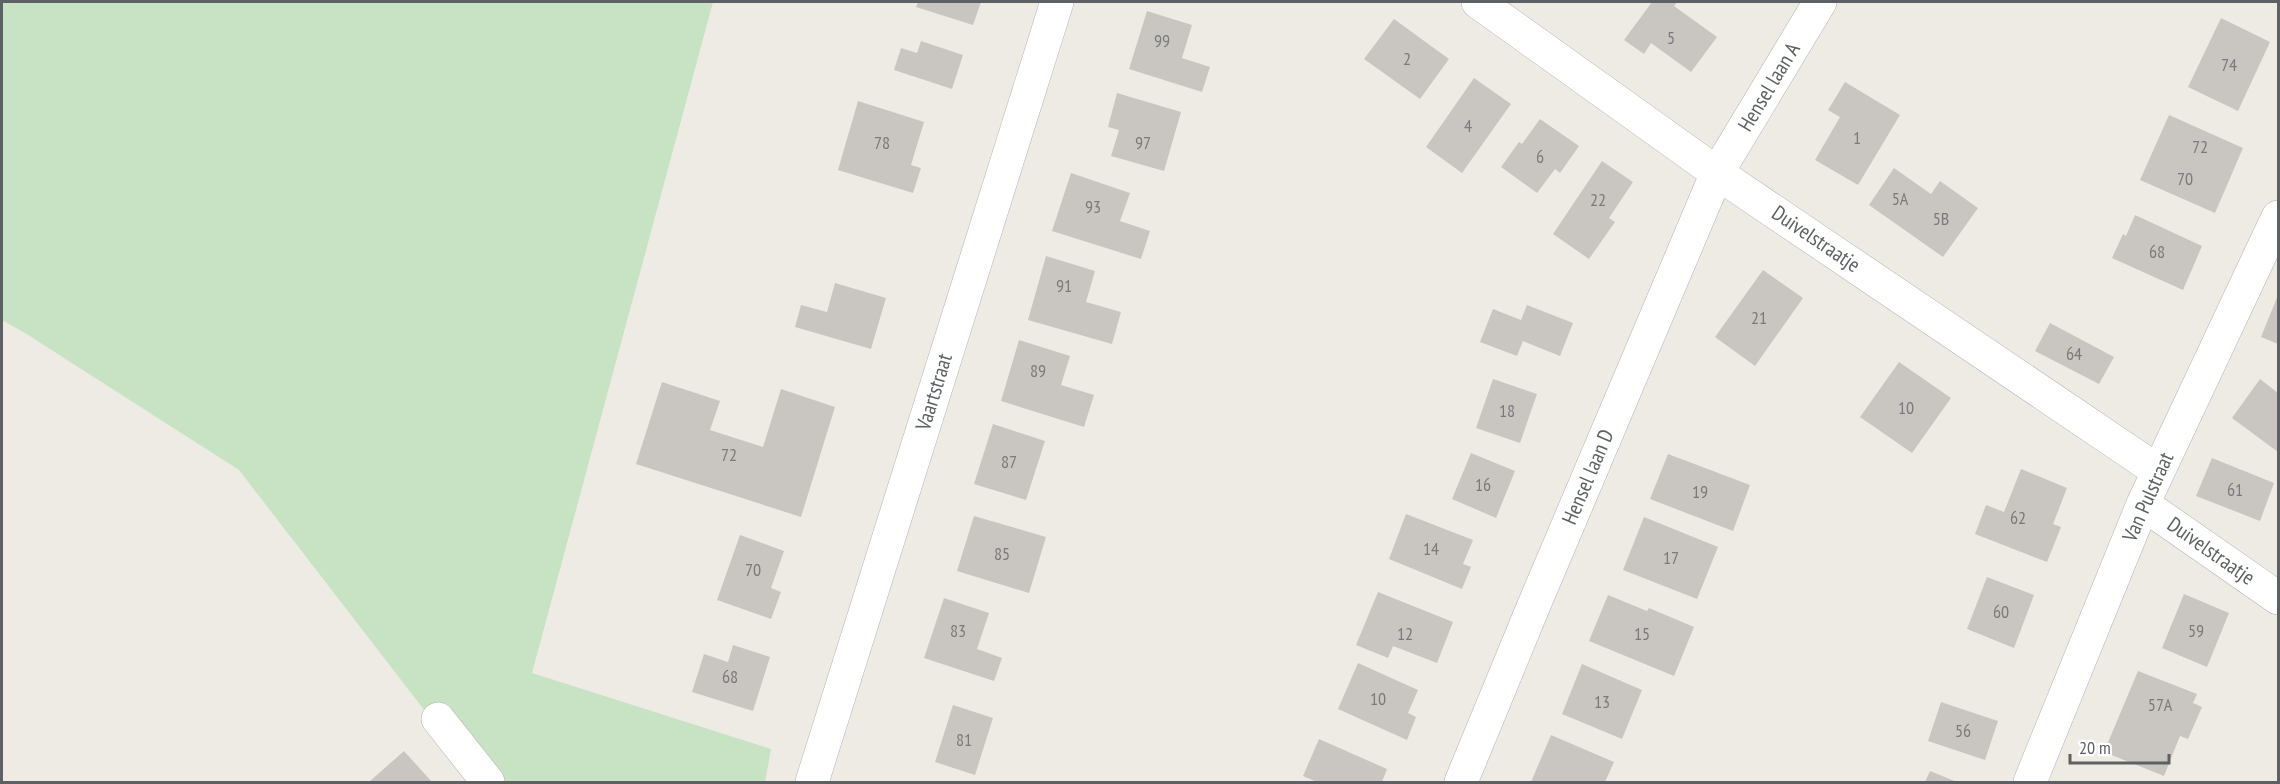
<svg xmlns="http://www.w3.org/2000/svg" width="2280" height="784" viewBox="0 0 2280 784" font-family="'PT Sans Narrow',sans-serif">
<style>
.green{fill:#c8e2c4}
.building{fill:#c9c6c2}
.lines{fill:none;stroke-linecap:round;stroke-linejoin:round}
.minor-casing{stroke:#b0b3b6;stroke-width:34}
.secondary-casing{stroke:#b1b5b8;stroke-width:34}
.minor{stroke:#fff;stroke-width:33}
.secondary{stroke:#fff;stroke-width:33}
.labels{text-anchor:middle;stroke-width:4.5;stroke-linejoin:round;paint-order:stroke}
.number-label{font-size:18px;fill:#787a7c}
.street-label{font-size:21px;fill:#5d6164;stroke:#fff}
</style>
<rect width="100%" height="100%" fill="#eeebe5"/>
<!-- green -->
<path class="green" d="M2,2H713L532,673L771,749L765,782H493L425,711L239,470L25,333L2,320Z"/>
<!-- building -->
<path class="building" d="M918,2H981L973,25L916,7Z
M1652,2H1677L1674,6L1717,37L1691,72L1651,43L1644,54L1624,40Z
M1147,11L1192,25L1182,58L1210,67L1202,92L1129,69Z
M2221,18L2270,42L2238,111L2188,87Z
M1394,19L1449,59L1420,99L1364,59Z
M921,41L963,55L952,89L894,70L901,48L917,53Z
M1474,78L1511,104L1462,173L1426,147Z
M1845,82L1900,115L1858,185L1815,160L1840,117L1828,110Z
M1117,93L1181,112L1164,171L1111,156L1119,130L1108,127Z
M858,101L924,122L911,165L921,168L913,193L838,170Z
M2169,115L2243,148L2215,213L2140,180Z
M1540,119L1579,146L1560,173L1555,169L1537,193L1501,167L1519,142L1522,144Z
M1602,161L1633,182L1609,218L1615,222L1589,259L1553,234Z
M1894,168L1931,194L1940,181L1978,208L1943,257L1869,205Z
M1071,173L1130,193L1120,221L1150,231L1141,259L1052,231Z
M2135,215L2202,246L2183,290L2112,258L2123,234L2126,236Z
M1046,256L1095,271L1086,302L1121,312L1112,344L1028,320Z
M1763,270L1803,298L1755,366L1715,337Z
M835,283L886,298L871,349L795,327L801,305L827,312Z
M2278,295V344L2261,337Z
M1527,305L1573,323L1560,356L1523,341L1517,356L1480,342L1493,309L1521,320Z
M2050,323L2114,357L2099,384L2035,351Z
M1019,340L1070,356L1061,385L1094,395L1084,427L1001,401Z
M1899,362L1951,398L1912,453L1860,417Z
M1493,379L1537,394L1520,443L1476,428Z
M2260,379L2278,393V452L2232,418Z
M662,382L720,401L710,430L763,447L781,389L835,407L801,517L636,464Z
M993,424L1045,441L1026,500L974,484Z
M1471,453L1515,471L1496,518L1452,499Z
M1668,454L1750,485L1733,531L1650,499Z
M2212,458L2274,483L2260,521L2196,496Z
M2021,469L2067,488L2053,524L2061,527L2047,562L1975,534L1986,505L2004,512Z
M1406,514L1473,540L1463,564L1471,567L1462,589L1389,559Z
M974,516L1046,537L1029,593L957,571Z
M1644,517L1718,547L1697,599L1623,570Z
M740,535L784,551L771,588L781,592L771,619L717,600Z
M1987,577L2034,595L2014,648L1967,629Z
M1378,592L1453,622L1437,663L1393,646L1388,658L1356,645Z
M2184,594L2229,613L2207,667L2162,648Z
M1608,595L1647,611L1649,608L1694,627L1674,676L1589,641Z
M944,598L989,613L977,649L1002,658L994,681L924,658Z
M733,645L770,657L753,711L692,692L704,654L728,662Z
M1358,663L1418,690L1408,713L1416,717L1407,740L1338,709Z
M1582,664L1642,690L1622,739L1562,714Z
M2138,671L2197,694L2193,703L2202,707L2188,739L2180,736L2164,776L2104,752Z
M1941,702L1998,721L1985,760L1928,741Z
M953,705L993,718L975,775L935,762Z
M1551,735L1614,762L1605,782H1531Z
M1319,739L1387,769L1382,782H1317L1303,776Z
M404,751L432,782H369Z
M1930,771L1957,782H1925Z"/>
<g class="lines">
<defs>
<path id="minor" d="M1478,2L1717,173L2158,471
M2143,504L2278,598
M438,719L488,782
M1461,782L1534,605L1717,173L1820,2
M2030,782L2143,504L2278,217"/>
<path id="secondary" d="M812,782L1057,2"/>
</defs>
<!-- minor casing -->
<use href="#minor" class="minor-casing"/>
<!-- secondary casing -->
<use href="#secondary" class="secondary-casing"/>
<!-- minor -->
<use href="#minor" class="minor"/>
<!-- secondary -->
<use href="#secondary" class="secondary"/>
</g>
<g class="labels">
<!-- number labels -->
<g class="number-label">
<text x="1671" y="44">5</text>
<text x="1162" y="47">99</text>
<text x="1407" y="65">2</text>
<text x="2229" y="71">74</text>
<text x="1468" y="132">4</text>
<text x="1857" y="144">1</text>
<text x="882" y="149">78</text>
<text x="1143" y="149">97</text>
<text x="2200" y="153">72</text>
<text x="1540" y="163">6</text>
<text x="2185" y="185">70</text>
<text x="1900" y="205">5A</text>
<text x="1598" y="206">22</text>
<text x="1093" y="213">93</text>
<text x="1941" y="225">5B</text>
<text x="2157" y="258">68</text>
<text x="1064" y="292">91</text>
<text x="1759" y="324">21</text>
<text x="2074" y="360">64</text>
<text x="1038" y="377">89</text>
<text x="1906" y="414">10</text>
<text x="1507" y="417">18</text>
<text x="729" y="461">72</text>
<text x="1009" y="468">87</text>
<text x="1483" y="491">16</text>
<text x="2235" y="496">61</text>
<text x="1700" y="498">19</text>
<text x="2018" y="524">62</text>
<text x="1431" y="555">14</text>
<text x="1002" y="560">85</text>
<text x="1671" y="564">17</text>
<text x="753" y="576">70</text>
<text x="2001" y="618">60</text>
<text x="958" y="637">83</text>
<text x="2196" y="637">59</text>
<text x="1405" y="640">12</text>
<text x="1642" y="640">15</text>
<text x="730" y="683">68</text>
<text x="1378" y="705">10</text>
<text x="1602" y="708">13</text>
<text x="2160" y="711">57A</text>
<text x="1963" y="737">56</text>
<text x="964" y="746">81</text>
</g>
<!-- street labels -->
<g class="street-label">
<text transform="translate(1769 87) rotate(-59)" y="7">Hensel laan A</text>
<text transform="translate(1816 239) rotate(34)" y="7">Duivelstraatje</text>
<text transform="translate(934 392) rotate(-73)" y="7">Vaartstraat</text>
<text transform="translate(1588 477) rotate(-67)" y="7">Hensel laan D</text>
<text transform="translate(2148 497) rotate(-66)" y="7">Van Pulstraat</text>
<text transform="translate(2211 551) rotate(35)" y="7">Duivelstraatje</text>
</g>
</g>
<!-- border -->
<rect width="2280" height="784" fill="none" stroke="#5d6164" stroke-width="6"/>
<!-- scale -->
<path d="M2070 754v9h99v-9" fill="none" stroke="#5d6164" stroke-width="3"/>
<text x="2079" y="754" font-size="18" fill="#5d6164" stroke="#ffffff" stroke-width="4.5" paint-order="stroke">20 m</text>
</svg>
